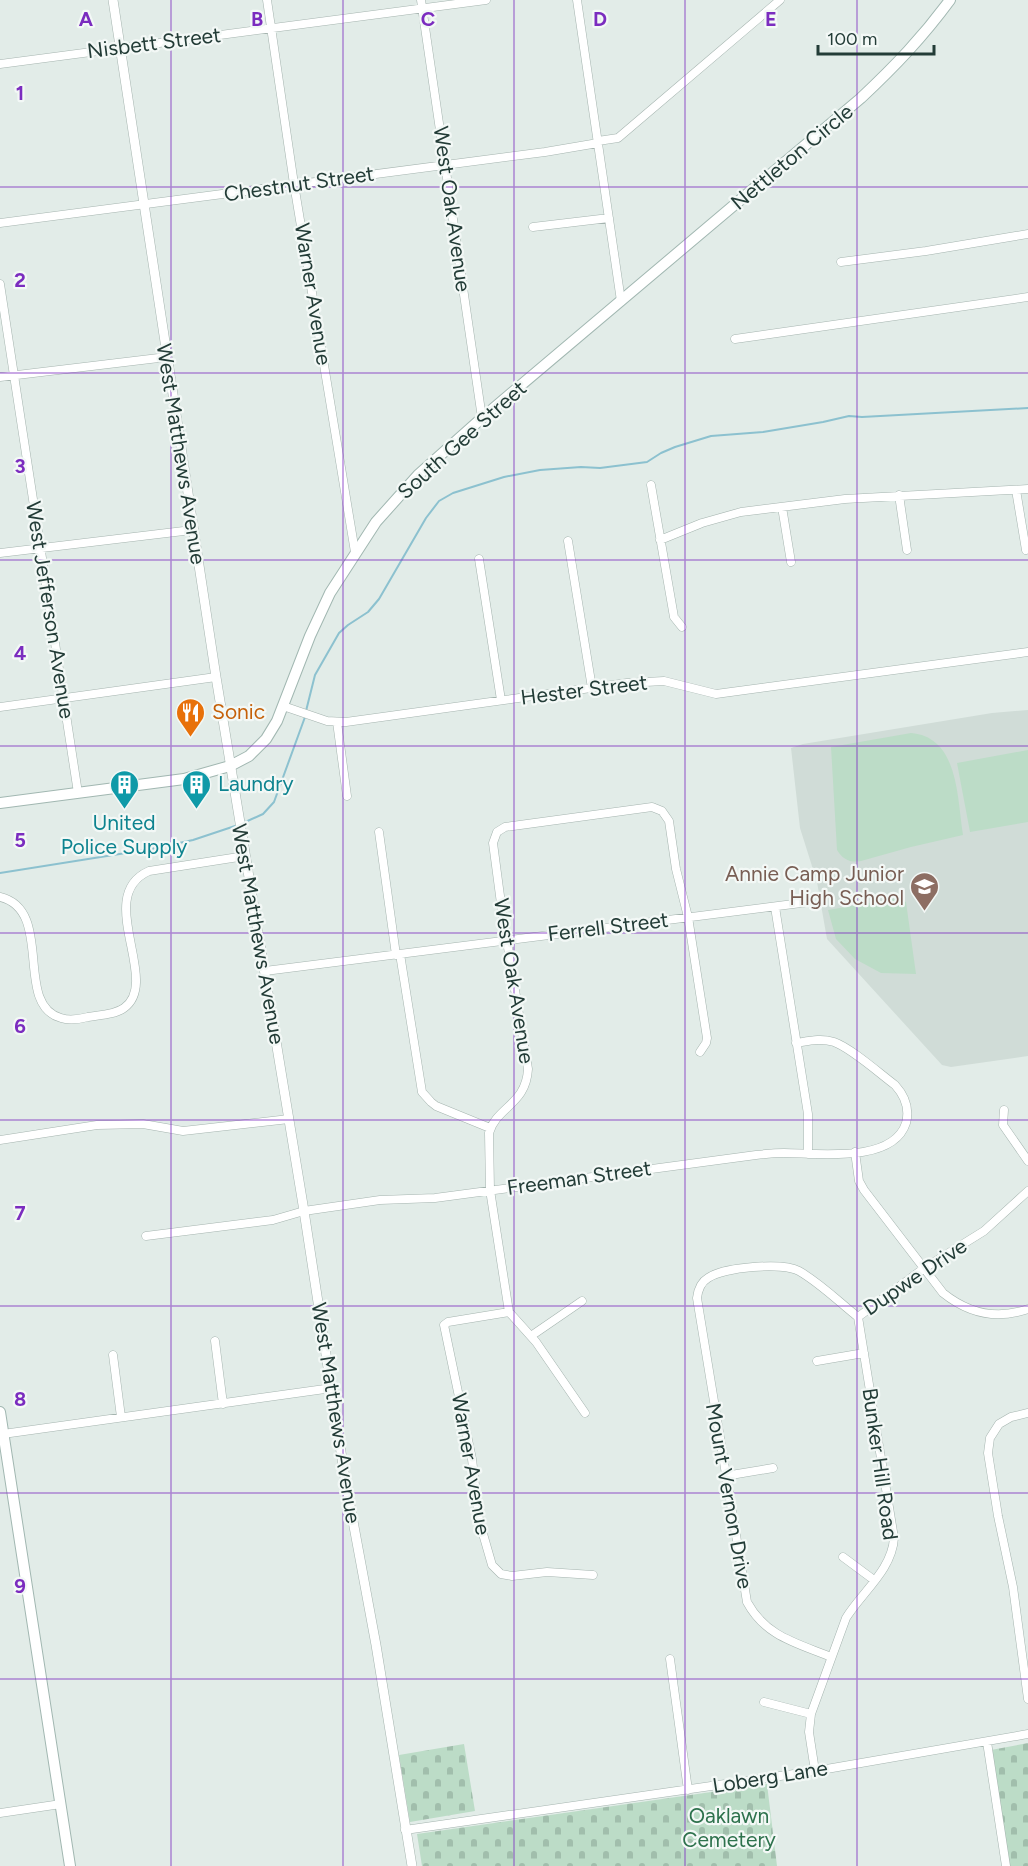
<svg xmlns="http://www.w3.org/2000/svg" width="1028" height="1866" viewBox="0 0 1028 1866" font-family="Figtree,sans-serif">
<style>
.built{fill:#d0dcd7}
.grass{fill:#bcdcc7}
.cemetery{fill:url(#cemetery-stones)}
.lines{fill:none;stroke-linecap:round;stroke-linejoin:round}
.stream{stroke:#8cc1cf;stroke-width:2}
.minor-casing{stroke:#a5b4af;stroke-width:9}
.tertiary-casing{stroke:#a5b4af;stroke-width:10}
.secondary-casing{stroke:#a1b7b1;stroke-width:12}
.minor{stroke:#fff;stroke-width:8}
.tertiary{stroke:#fff;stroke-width:9}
.secondary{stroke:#fff;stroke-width:10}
.grid{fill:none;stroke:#7b2cbf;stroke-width:1.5;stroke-opacity:0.55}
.labels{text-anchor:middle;stroke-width:4.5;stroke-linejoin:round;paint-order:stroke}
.street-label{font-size:21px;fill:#233c37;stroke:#f3f8f6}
.food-label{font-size:21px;fill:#c56008;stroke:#f3f8f6;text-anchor:start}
.culture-label{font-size:21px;fill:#0d838f;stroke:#f3f8f6;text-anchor:start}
.education-label{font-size:21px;fill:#785e54;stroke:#f3f8f6;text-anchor:end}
.park-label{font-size:21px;fill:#2e724d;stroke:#f3f8f6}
.grid-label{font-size:20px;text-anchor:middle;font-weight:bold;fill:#7b2cbf;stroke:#f3f8f6;stroke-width:4.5;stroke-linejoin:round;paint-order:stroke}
</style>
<defs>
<pattern id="cemetery-stones" width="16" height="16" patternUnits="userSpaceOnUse" patternTransform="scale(1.5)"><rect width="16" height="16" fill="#bcdcc7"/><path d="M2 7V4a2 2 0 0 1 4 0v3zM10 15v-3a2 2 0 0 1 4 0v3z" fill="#a1beac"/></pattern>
</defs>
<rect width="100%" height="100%" fill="#e2ece8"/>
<!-- built -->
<path class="built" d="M1028,710V1056L951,1067L942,1065L827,939L817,882L800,828L791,748L803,744L992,713Z"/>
<!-- grass -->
<path class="grass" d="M911,733C959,737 957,798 963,835L911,847L861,861C851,863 843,860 837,850L831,747Z
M1028,750V822L970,832L957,763Z
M898,898L906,902L916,974L881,973L855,959L836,939L828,910Z"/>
<!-- cemetery -->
<path class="cemetery" d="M1028,1743V1866H1009L991,1750Z
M464,1744L475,1811L410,1822L399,1755Z
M767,1784L777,1866H422L417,1834Z"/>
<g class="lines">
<!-- stream -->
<path class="stream" d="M306,711L315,675L339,633L348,625L368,612L379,599L426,518L439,501L453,493L504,477L540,470L581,467L600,468L647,462L661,453L675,447L711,436L763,432L823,422L849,416L862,417L1028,408
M243,823L263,814L274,802L305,717
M0,873L151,849L193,840L238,825"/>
<defs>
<path id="minor" d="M267,0L294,184L355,552
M421,0L482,418
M577,0L621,301
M0,64L486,0
M598,141L618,138L780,0
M0,223L545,152L598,143
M533,227L609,218
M841,262L926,251L1028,234
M0,284L78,793
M735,339L1028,297
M0,377L167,357
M651,485L674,617L682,627
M1016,490L1026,550
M899,495L907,550
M782,507L791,562
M660,540L702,523L741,512L845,499L1028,489
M568,541L592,688
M0,553L192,530
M479,559L501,700
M283,706L327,721L346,722L627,683L664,681L716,694L1028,652
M0,707L216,677
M337,722L347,796
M379,832L396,955
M0,897C55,910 13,1005 61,1018C70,1021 80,1019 88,1017C100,1015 114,1015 124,1008C162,981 93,896 149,871L245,856
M775,907L808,1114V1154
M400,954L422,1092L431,1102L436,1106L490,1128
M265,971L809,902
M1004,1110L1003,1125L1028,1161
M0,1140L97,1125L143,1124L183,1131L289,1119
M855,1152L859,1181L864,1190L943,1293C968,1313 997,1320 1028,1309
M146,1236L273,1220L304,1211L380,1200L435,1198L756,1155C765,1154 774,1153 784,1153C816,1153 893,1164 906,1123C910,1108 905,1096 895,1085C879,1073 851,1048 834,1042C821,1038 809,1041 796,1043
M509,1312L448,1322L444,1325L472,1459L479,1520L492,1565L501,1574L512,1576L547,1572L593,1575
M858,1317L923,1269L984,1231L1028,1191
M531,1336L582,1301
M215,1341L223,1404
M113,1355L121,1417
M817,1361L864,1353
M585,1413L536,1342L509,1312L490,1190L489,1133C497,1106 526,1105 528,1069L502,911L493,843L497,832L505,827L652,807L662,811L669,821L676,869L688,917L707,1038L706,1043L700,1052
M1028,1413L1011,1417L999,1424L990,1438L988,1453L998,1516L1013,1587L1028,1699
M3,1434L332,1388
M725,1476L773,1468
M843,1557L874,1580
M831,1657C797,1643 766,1637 747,1602L697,1298C698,1290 701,1282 708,1278C723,1267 783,1262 799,1271C820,1283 839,1302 858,1317
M670,1659L688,1790
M764,1702L811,1714
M987,1742L1006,1866
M815,1771L809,1732L811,1714L846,1618C862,1592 892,1570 894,1538L858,1317
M0,1813L61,1804
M405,1830L815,1771L1028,1734"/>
<path id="tertiary" d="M113,0L216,677L304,1211L345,1478L376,1645L412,1866"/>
<path id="secondary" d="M0,803L184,779L230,766L249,756L266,739L277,721L310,636L330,593L376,522L418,475L482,418L861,98C895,66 922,38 950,0
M0,1412L70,1866"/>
</defs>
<!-- minor casing -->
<use href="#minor" class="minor-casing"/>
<!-- tertiary casing -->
<use href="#tertiary" class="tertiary-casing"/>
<!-- secondary casing -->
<use href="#secondary" class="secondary-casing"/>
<!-- minor -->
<use href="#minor" class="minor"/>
<!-- tertiary -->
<use href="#tertiary" class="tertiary"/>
<!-- secondary -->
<use href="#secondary" class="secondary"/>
</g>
<!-- grid -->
<path class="grid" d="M171,0V1866M343,0V1866M514,0V1866M685,0V1866M857,0V1866M0,187H1028M0,373H1028M0,560H1028M0,746H1028M0,933H1028M0,1120H1028M0,1306H1028M0,1493H1028M0,1679H1028"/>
<!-- icons -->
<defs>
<symbol id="restaurant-pin" viewBox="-11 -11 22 30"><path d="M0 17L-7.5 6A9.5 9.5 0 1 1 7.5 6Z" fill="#e8710a" stroke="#f3f8f6"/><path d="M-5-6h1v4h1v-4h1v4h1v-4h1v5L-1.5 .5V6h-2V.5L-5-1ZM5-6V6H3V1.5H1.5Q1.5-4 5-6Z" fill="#fff"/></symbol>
<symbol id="building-pin" viewBox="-11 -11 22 30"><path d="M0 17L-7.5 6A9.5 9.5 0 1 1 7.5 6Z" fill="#0f9aa8" stroke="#f3f8f6"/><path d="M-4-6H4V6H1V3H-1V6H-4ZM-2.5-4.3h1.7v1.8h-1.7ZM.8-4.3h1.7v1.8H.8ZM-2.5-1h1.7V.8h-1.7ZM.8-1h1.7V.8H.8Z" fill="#fff"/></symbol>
<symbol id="school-pin" viewBox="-11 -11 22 30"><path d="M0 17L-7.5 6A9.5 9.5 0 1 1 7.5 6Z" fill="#8d6e63" stroke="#f3f8f6"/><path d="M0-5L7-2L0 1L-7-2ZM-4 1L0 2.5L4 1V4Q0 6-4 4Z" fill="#fff"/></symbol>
</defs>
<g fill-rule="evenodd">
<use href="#restaurant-pin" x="174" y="696" width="33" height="45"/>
<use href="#building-pin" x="108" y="768" width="33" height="45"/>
<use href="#building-pin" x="180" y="768" width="33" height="45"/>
<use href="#school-pin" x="908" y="870" width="33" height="45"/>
</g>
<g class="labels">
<!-- street labels -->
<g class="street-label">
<text transform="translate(154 43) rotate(-7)" y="7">Nisbett Street</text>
<text transform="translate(792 157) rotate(-40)" y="7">Nettleton Circle</text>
<text transform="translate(299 184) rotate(-8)" y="7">Chestnut Street</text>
<text transform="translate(452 209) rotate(82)" y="7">West Oak Avenue</text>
<text transform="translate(313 294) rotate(81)" y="7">Warner Avenue</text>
<text transform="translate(462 440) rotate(-42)" y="7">South Gee Street</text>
<text transform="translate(181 454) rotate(81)" y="7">West Matthews Avenue</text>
<text transform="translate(50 610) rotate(81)" y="7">West Jefferson Avenue</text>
<text transform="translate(584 690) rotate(-7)" y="7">Hester Street</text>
<text transform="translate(608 927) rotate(-7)" y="7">Ferrell Street</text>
<text transform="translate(258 934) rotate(80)" y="7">West Matthews Avenue</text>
<text transform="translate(514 981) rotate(81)" y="7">West Oak Avenue</text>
<text transform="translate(579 1178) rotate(-8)" y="7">Freeman Street</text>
<text transform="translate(915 1277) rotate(-34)" y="7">Dupwe Drive</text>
<text transform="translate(336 1413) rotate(81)" y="7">West Matthews Avenue</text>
<text transform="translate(471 1464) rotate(80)" y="7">Warner Avenue</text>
<text transform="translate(880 1464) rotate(82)" y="7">Bunker Hill Road</text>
<text transform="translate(729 1496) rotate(80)" y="7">Mount Vernon Drive</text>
<text transform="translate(770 1777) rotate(-9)" y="7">Loberg Lane</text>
</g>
<!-- food labels -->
<g class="food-label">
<text x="212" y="719">Sonic</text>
</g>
<!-- culture labels -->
<g class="culture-label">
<text x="218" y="791">Laundry</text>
<text x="124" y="830" text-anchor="middle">United<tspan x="124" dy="24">Police Supply</tspan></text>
</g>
<!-- education labels -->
<g class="education-label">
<text x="904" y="881">Annie Camp Junior<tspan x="904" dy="24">High School</tspan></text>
</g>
<!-- park labels -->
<g class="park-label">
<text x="729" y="1823">Oaklawn<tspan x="729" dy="24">Cemetery</tspan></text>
</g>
</g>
<g class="grid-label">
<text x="86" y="26">A</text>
<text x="257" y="26">B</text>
<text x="428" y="26">C</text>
<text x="600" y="26">D</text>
<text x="771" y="26">E</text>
<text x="20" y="100">1</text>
<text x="20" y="287">2</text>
<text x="20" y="473">3</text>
<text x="20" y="660">4</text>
<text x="20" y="847">5</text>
<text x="20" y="1033">6</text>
<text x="20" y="1220">7</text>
<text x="20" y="1406">8</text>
<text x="20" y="1593">9</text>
</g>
<!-- scale -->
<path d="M818 45v9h116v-9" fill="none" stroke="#233c37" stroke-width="3"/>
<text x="827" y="45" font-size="18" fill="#233c37" stroke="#f3f8f6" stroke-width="4.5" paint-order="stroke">100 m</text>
</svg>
